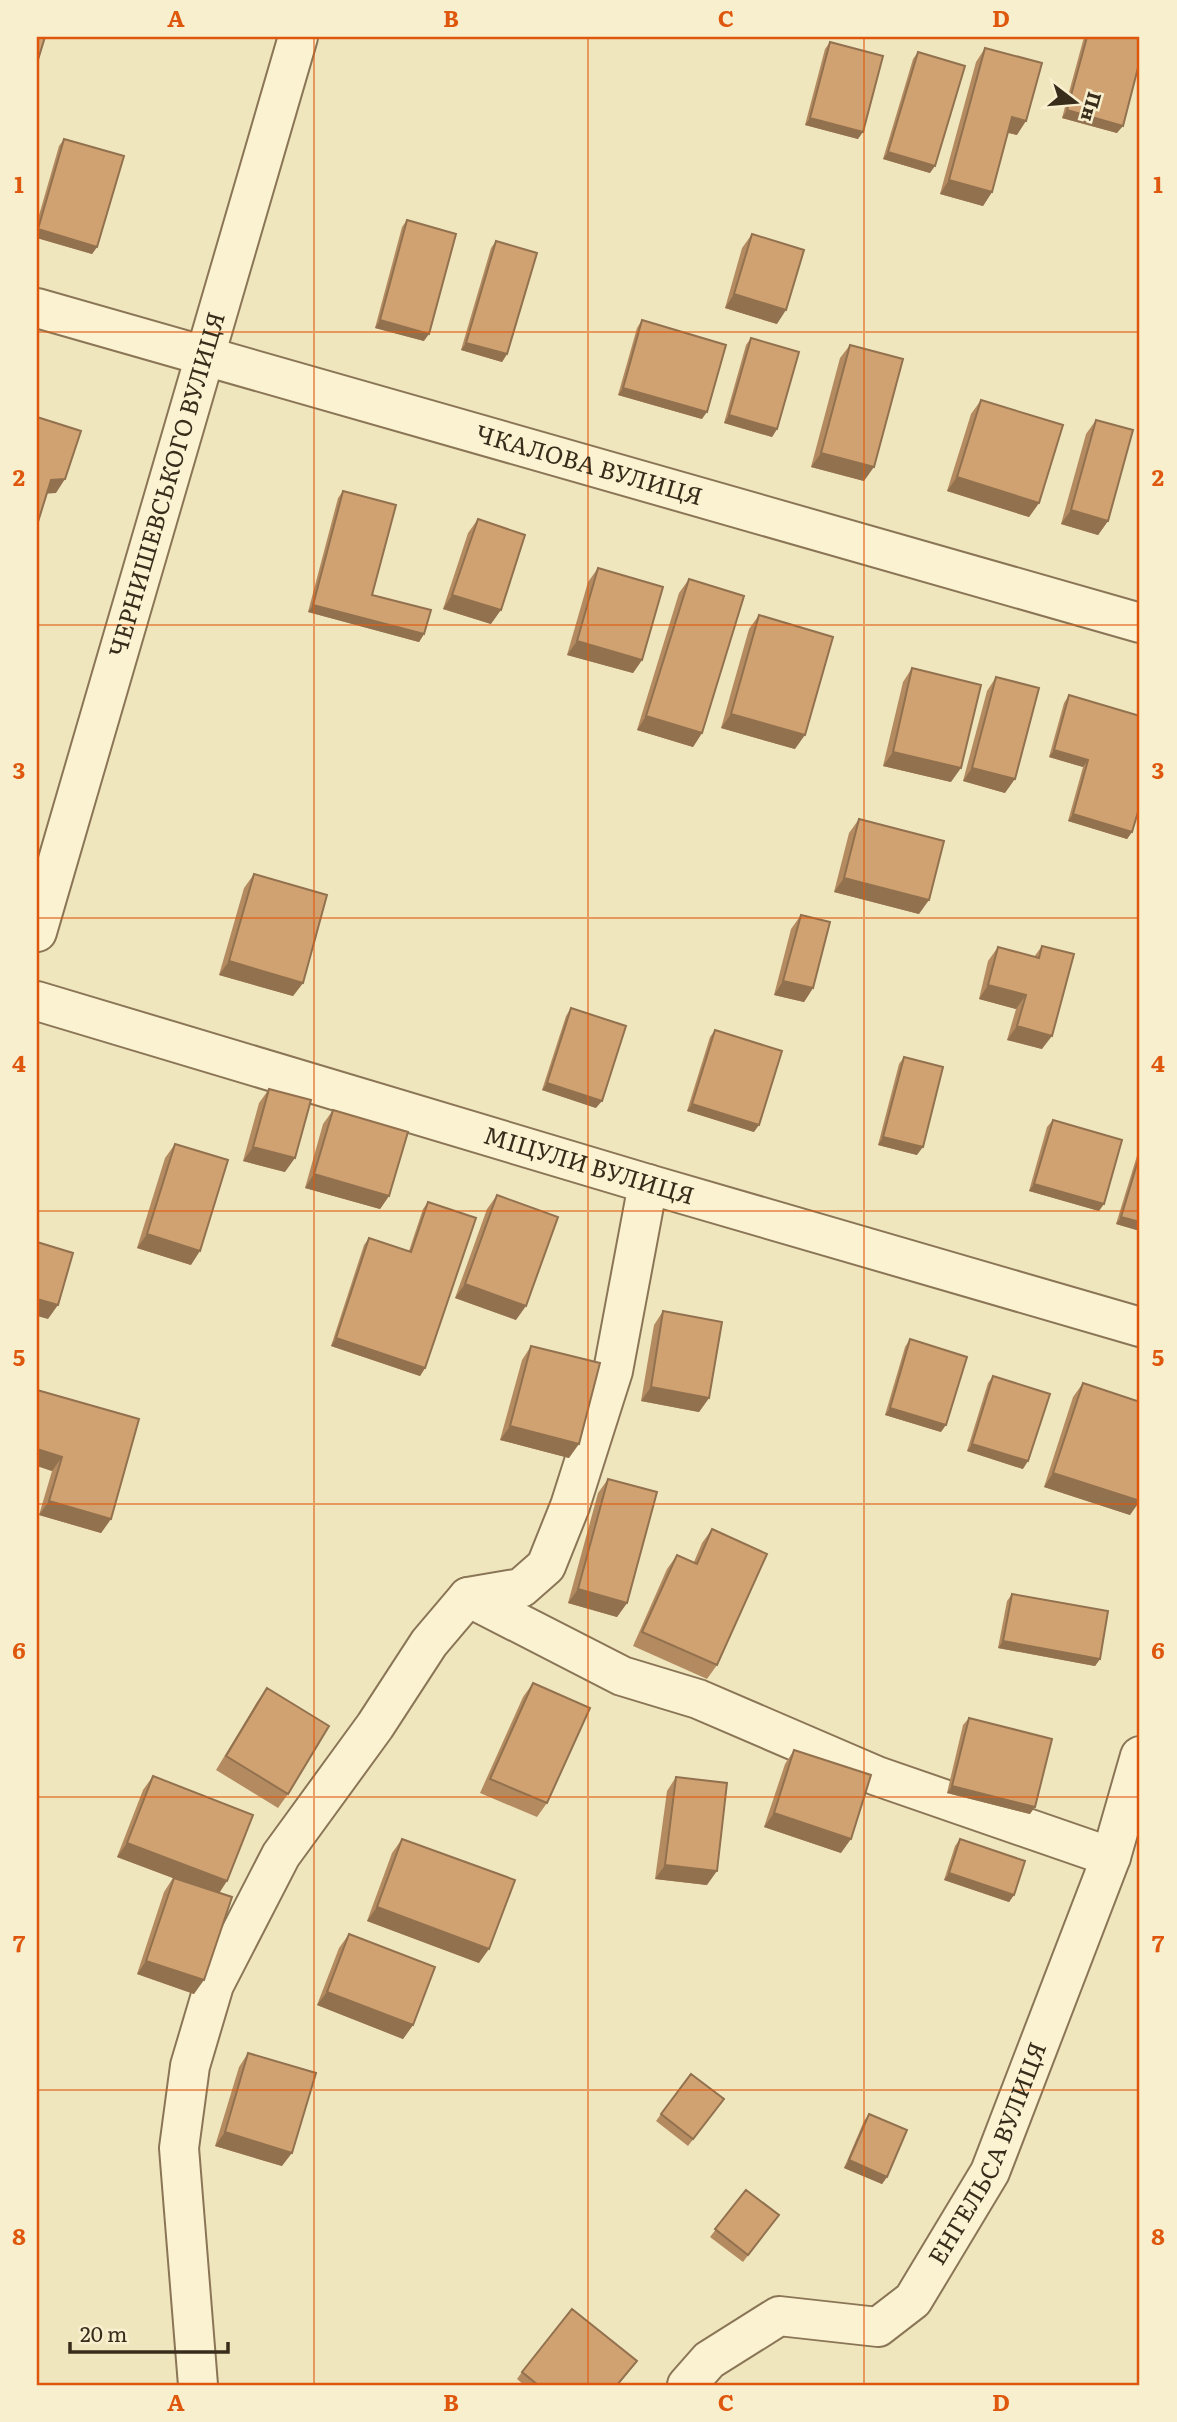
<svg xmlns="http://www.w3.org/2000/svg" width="1177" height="2422" viewBox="0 0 1177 2422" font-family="Literata,serif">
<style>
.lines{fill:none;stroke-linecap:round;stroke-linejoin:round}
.minor-casing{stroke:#8a7656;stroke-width:42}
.minor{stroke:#fbf2d1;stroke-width:38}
.wall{fill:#b48b61}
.shaded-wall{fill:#92714f}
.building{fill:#d1a271;stroke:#92714f;stroke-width:2}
.grid{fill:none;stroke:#df570d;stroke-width:2;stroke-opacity:0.55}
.labels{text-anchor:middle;stroke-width:5;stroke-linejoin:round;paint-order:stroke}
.street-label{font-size:24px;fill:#382c1b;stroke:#f7efce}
.neatline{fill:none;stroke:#df570d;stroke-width:2.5}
.grid-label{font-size:23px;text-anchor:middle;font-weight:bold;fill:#df570d}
</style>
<rect width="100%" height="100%" fill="#f0e6be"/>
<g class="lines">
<defs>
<g id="minor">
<path id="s1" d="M37,308L1140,623"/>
<path id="s2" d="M37,932L298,37"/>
<path id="s3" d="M37,1001L648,1184L1140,1327"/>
<path d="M468,1597L622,1676L698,1699L877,1776L1111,1857"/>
<path d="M198,2385L179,2148L190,2066L214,1985L281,1855L375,1726L429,1643L468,1597L521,1588L546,1566L570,1506L613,1371L648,1184"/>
<path id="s4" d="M687,2385L709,2360L779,2316L878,2327L913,2300L990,2172L1111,1857L1140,1756"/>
</g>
</defs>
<!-- minor casing -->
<use href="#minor" class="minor-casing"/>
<!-- minor -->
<use href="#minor" class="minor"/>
</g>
<!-- wall -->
<path class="wall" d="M1084,37H1140L1117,133L1062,118Z
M830,42L858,139L805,125L825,49Z
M985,48L1017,135L1008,133L992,192L983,206L940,194L976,62Z
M918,52L930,173L883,159L913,59Z
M64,139L97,247L92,254L37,238V222L59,146Z
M407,220L424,341L375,328L402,227Z
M752,234L777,324L725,308L742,248Z
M496,241L507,354L502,362L461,350L491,248Z
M642,320L702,419L618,395L637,328Z
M751,338L777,429L772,437L724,423L746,345Z
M850,345L864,481L811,467L840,358Z
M981,400L1039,503L1029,517L947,491L971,414Z
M1096,420L1108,521L1098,535L1061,524L1086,434Z
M343,491L372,595L424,634L419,642L308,612L338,498Z
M478,519L491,624L443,609L468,533Z
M598,568L642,660L633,673L567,655L588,582Z
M689,579L702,733L693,747L637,730L679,593Z
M759,615L795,749L721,728L749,629Z
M912,668L951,782L883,766L903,682Z
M996,677L1005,793L963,781L987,691Z
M1069,695L1132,832L1127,839L1068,821L1083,767L1049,757L1064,703Z
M859,819L919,914L834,892L849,833Z
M254,874L303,983L293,996L219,975L244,888Z
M801,915L813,988L804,1002L774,995L791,929Z
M1042,946V1049L1007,1040L1016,1009L979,999L988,961L998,947L1034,957Z
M571,1008L596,1108L542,1090L566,1016Z
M715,1030L754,1132L687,1111L710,1037Z
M904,1057L917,1155L878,1145L899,1064Z
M269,1089L285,1172L243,1161L259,1103Z
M333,1110L389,1196L380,1209L305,1188L323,1124Z
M1053,1120L1099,1211L1029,1191L1047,1127Z
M175,1144L191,1265L137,1248L165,1158Z
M1140,1146V1231L1116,1224Z
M497,1195L516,1320L455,1298L487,1209Z
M428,1202L425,1368L420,1376L331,1346L364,1245L369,1238L409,1251L423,1209Z
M663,1311L709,1398L699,1412L641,1401L654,1325Z
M910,1339L941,1432L885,1415L905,1347Z
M531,1346L569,1458L500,1440L522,1360Z
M993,1376L1023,1469L967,1451L988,1383Z
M1083,1383L1130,1515L1044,1487L1073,1397Z
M37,1390L111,1519L101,1533L39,1515L52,1471L37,1466Z
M608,1479L627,1603L617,1617L568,1603L598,1493Z
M712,1529L717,1665L707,1679L633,1646L667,1569L677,1555L694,1562L702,1543Z
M1012,1594L1100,1659L1095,1666L998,1648L1007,1601Z
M533,1683L547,1803L537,1817L480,1793L523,1697Z
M267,1688L288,1794L278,1808L216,1770L257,1702Z
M969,1718L1030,1814L947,1793L963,1725Z
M794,1750L841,1853L764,1827L785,1764Z
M153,1776L219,1893L194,1994L137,1974L164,1892L173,1878L117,1857L143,1790Z
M676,1777L707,1885L655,1879L667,1791Z
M402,1839L479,1963L367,1921L392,1853Z
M960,1839L1014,1895L1009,1902L944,1880L955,1846Z
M349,1934L413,2025L403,2039L317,2005L339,1948Z
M248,2053L282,2166L215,2146L239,2067Z
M724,2099L688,2146L656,2121L661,2114Z
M869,2114L887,2177L882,2184L844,2168L864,2121Z
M746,2190L779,2215L743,2262L710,2237Z
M637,2361L618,2385H524L517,2379L522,2372Z"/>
<!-- shaded-wall -->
<path class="shaded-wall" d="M1067,110L1123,126L1117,133L1062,118Z
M1012,117L1026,121L1017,135L1002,131Z
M810,118L863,132L858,139L805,125Z
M888,152L935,166L930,173L883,159Z
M949,180L992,192L983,206L940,194Z
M38,229L97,247L92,254L37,238Z
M734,294L786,310L777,324L725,308Z
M380,320L429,334L424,341L375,328Z
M466,343L507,354L502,362L461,350Z
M623,388L707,412L702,419L618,395Z
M729,415L777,429L772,437L724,423Z
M821,453L874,467L864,481L811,467Z
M957,477L1039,503L1029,517L947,491Z
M65,479L56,493L42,494L51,480Z
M1071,510L1108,521L1098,535L1061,524Z
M452,595L501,610L491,624L443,609Z
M313,605L424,634L419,642L308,612Z
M577,641L642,660L633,673L567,655Z
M731,714L805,735L795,749L721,728Z
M646,716L702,733L693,747L637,730Z
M1054,750L1088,760L1083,767L1049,757Z
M893,752L961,768L951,782L883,766Z
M972,768L1015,779L1005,793L963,781Z
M1073,814L1132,832L1127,839L1068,821Z
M844,878L929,900L919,914L834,892Z
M229,961L303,983L293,996L219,975Z
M783,981L813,988L804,1002L774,995Z
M988,985L1026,995L1016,1009L979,999Z
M1017,1026L1052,1036L1042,1049L1007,1040Z
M547,1083L602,1101L596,1108L542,1090Z
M692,1104L759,1125L754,1132L687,1111Z
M883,1137L923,1147L917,1155L878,1145Z
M253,1147L295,1158L285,1172L243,1161Z
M314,1174L389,1196L380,1209L305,1188Z
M1034,1184L1104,1204L1099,1211L1029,1191Z
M1121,1217L1140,1222V1231L1116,1224Z
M147,1234L200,1251L191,1265L137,1248Z
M465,1284L526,1306L516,1320L455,1298Z
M37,1299L58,1305L48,1319L37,1316Z
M336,1338L425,1368L420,1376L331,1346Z
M651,1387L709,1398L699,1412L641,1401Z
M890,1408L946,1425L941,1432L885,1415Z
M510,1426L579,1444L569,1458L500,1440Z
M972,1444L1028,1461L1023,1469L967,1451Z
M37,1449L62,1457L52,1471L37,1466Z
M1053,1473L1140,1501L1130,1515L1044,1487Z
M49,1501L111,1519L101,1533L39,1515Z
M578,1589L627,1603L617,1617L568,1603Z
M1003,1641L1100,1659L1095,1666L998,1648Z
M952,1786L1035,1807L1030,1814L947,1793Z
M774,1813L851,1839L841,1853L764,1827Z
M127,1843L227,1881L218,1895L117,1857Z
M665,1865L717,1871L707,1885L655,1879Z
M949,1873L1014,1895L1009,1902L944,1880Z
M377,1907L489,1949L479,1963L367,1921Z
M146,1961L204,1980L194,1994L137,1974Z
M327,1992L413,2025L403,2039L317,2005Z
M225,2132L292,2153L282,2166L215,2146Z
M849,2160L887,2177L882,2184L844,2168Z"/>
<!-- building -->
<path class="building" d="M37,37H45L37,63Z
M1087,37H1140V60L1123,126L1067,110Z
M830,42L883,56L863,132L810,118Z
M985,48L1042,63L1026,121L1012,117L992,192L949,180Z
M918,52L965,66L935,166L888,152Z
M64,139L124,156L97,247L38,229Z
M407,220L456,234L429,334L380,320Z
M752,234L804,250L786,310L734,294Z
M496,241L537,253L507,354L466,343Z
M642,320L726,345L707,412L623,388Z
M751,338L799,352L777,429L729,415Z
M850,345L903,359L874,467L821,453Z
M981,400L1063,425L1039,503L957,477Z
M37,417L81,431L65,479L51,480L37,525Z
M1096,420L1133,430L1108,521L1071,510Z
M343,491L396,505L372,595L431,610L424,634L313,605Z
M478,519L525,535L501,610L452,595Z
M598,568L663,587L642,660L577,641Z
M689,579L744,596L702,733L646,716Z
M759,615L833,637L805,735L731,714Z
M912,668L981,685L961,768L893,752Z
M996,677L1039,688L1015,779L972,768Z
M1069,695L1140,716V805L1132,832L1073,814L1088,760L1054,750Z
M859,819L944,841L929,900L844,878Z
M254,874L327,895L303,983L229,961Z
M801,915L830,922L813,988L783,981Z
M1042,946L1074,954L1052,1036L1017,1026L1026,995L988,985L998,947L1039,958Z
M571,1008L626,1026L602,1101L547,1083Z
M715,1030L782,1051L759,1125L692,1104Z
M904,1057L943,1067L923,1147L883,1137Z
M269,1089L311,1100L295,1158L253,1147Z
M333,1110L408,1132L389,1196L314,1174Z
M1053,1120L1122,1140L1104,1204L1034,1184Z
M175,1144L228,1160L200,1251L147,1234Z
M1140,1154V1222L1121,1217Z
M497,1195L558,1217L526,1306L465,1284Z
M428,1202L476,1218L425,1368L336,1338L369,1238L411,1252Z
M37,1242L73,1253L58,1305L37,1299Z
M663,1311L722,1322L709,1398L651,1387Z
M910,1339L967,1357L946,1425L890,1408Z
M531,1346L600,1363L579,1444L510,1426Z
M993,1376L1050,1394L1028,1461L972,1444Z
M1083,1383L1140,1402V1501L1053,1473Z
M37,1390L139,1419L111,1519L49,1501L62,1457L37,1449Z
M608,1479L657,1492L627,1603L578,1589Z
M712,1529L767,1554L717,1665L642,1632L677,1555L697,1564Z
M1012,1594L1108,1611L1100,1659L1003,1641Z
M533,1683L590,1708L547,1803L490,1779Z
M267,1688L329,1726L288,1794L226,1756Z
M969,1718L1052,1739L1035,1807L952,1786Z
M794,1750L871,1775L851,1839L774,1813Z
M153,1776L253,1815L227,1881L127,1843Z
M676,1777L727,1783L717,1871L665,1865Z
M402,1839L515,1880L489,1949L377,1907Z
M960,1839L1025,1861L1014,1895L949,1873Z
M174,1878L232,1897L204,1980L146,1961Z
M349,1934L435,1967L413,2025L327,1992Z
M248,2053L316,2073L292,2153L225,2132Z
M691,2074L724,2099L693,2139L661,2114Z
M869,2114L907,2130L887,2177L849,2160Z
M746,2190L779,2215L748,2255L715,2229Z
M572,2309L637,2361L617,2385H538L522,2372Z"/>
<!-- grid -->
<path class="grid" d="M314,37V2385M588,37V2385M864,37V2385M37,332H1140M37,625H1140M37,918H1140M37,1211H1140M37,1504H1140M37,1797H1140M37,2090H1140"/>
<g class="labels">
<!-- street labels -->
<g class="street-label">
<text dy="8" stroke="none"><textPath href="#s1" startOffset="574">ЧКАЛОВА ВУЛИЦЯ</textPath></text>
<text dy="8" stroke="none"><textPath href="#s2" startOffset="466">ЧЕРНИШЕВСЬКОГО ВУЛИЦЯ</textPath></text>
<text dy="8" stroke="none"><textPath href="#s3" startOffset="576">МІЦУЛИ ВУЛИЦЯ</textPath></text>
<text dy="8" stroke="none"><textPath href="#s4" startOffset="425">ЕНГЕЛЬСА ВУЛИЦЯ</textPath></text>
</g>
</g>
<!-- border -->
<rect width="1177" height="2422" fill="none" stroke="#f7efce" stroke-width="77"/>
<!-- north arrow -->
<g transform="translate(1075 102) rotate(106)" stroke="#f7efce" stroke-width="5" paint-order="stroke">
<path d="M0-5L12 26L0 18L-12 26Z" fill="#382c1b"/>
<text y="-10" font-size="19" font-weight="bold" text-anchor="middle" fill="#382c1b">Пн</text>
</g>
<!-- scale -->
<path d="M70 2342v10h158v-10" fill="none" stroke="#382c1b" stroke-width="3.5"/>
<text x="80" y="2342" font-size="21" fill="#382c1b" stroke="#f7efce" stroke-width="5" paint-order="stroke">20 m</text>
<rect x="38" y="38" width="1100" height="2346" class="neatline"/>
<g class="grid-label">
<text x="176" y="27">A</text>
<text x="451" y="27">B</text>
<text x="726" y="27">C</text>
<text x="1001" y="27">D</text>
<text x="19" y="193">1</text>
<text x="1158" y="193">1</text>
<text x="19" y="486">2</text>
<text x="1158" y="486">2</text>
<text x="19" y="779">3</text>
<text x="1158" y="779">3</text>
<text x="19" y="1072">4</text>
<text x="1158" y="1072">4</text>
<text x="19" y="1366">5</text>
<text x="1158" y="1366">5</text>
<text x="19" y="1659">6</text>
<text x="1158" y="1659">6</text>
<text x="19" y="1952">7</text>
<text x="1158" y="1952">7</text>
<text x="19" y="2245">8</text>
<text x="1158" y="2245">8</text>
<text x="176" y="2411">A</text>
<text x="451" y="2411">B</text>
<text x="726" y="2411">C</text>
<text x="1001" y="2411">D</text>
</g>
</svg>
